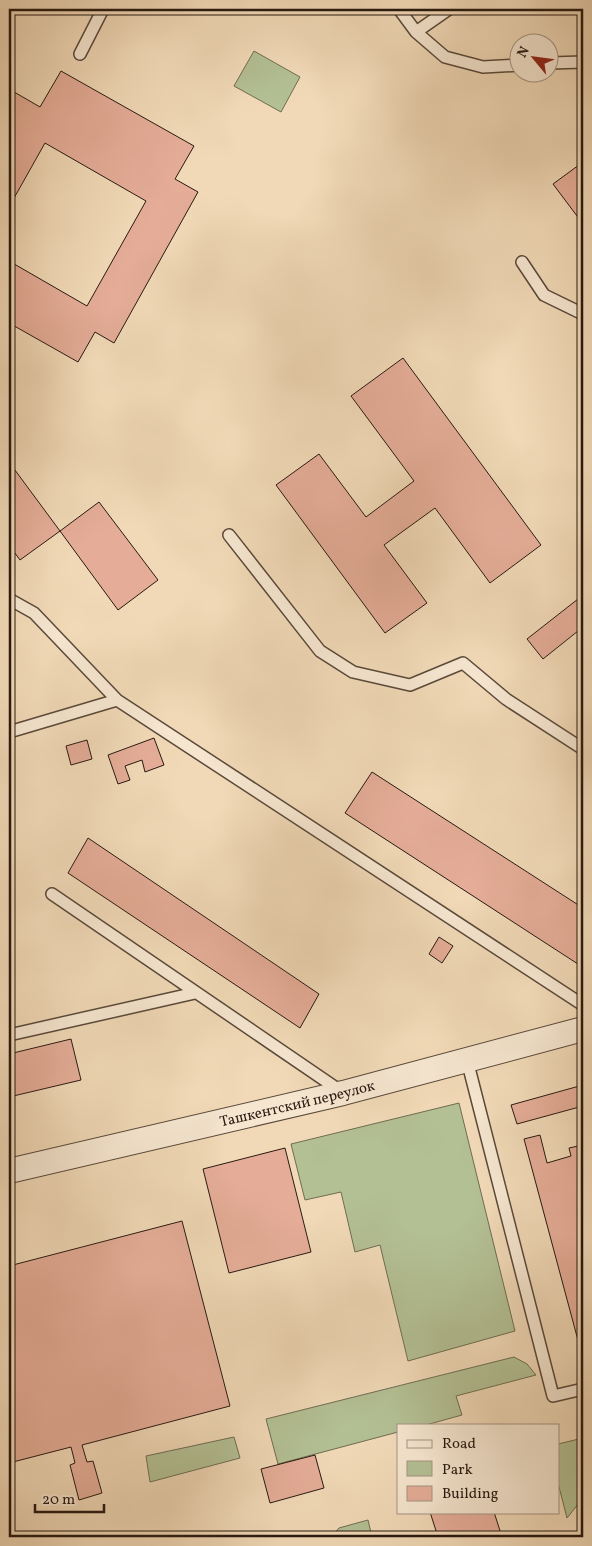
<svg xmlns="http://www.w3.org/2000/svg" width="592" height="1546" viewBox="0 0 592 1546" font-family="Vollkorn,serif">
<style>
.green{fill:#b3c094;stroke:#6e6c52}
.building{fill:#e5ad98;stroke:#281911}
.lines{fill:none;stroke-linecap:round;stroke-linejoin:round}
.service-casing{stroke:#5a493a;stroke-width:14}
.minor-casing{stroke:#5a493a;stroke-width:26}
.service{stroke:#f6e6d0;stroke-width:11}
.minor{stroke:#f6e6d0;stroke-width:24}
.labels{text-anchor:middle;stroke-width:4;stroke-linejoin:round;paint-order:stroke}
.street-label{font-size:15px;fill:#281911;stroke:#f6e6d0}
</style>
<rect width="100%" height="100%" fill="#f1d9b7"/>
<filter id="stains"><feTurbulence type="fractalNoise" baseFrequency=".004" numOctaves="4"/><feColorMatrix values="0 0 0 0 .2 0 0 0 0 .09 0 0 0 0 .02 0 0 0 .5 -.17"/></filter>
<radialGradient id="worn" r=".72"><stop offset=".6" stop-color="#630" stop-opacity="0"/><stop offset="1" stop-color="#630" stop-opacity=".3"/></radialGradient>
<!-- green -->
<path class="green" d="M254,51L300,77L281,112L234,86Z
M459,1103L515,1331L408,1361L380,1245L355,1252L341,1192L305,1200L291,1144Z
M514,1357L527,1364L536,1375L456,1396L462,1415L426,1425H398V1432L278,1464L266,1419Z
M234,1437L240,1458L150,1482L146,1456Z
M583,1438V1498L567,1518L558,1483V1444Z
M368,1520L372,1537H331L339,1528Z"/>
<!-- building -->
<path class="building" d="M61,71L194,146L175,179L198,192L114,343L95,332L78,362L9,323V261L87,306L146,201L45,143L9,207V89L40,107Z
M583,162V224L553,184Z
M403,358L541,545L490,583L435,508L384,545L427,603L385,633L276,485L319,454L366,517L414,481L351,396Z
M9,462L60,531L20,560L9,545Z
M99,502L158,580L118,610L60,531Z
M578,599L583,606V627L543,659L527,639Z
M154,738L164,765L145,772L142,760L125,766L130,780L118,784L108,755Z
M87,740L92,759L71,765L66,746Z
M372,772L583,908V963L581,966L345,813Z
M88,838L319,994L300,1028L68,873Z
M439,937L453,946L442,963L429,954Z
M71,1039L81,1080L9,1097V1054Z
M583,1085V1106L517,1124L511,1105Z
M540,1135L547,1163L571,1156L569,1148L583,1145V1359L524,1139Z
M285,1148L311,1252L229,1273L203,1169Z
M182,1221L230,1406L82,1445L87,1462L93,1461L102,1493L79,1500L70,1465L75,1463L71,1447L9,1463V1266Z
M315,1455L324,1488L270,1503L261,1469Z
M430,1512H494L502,1537H438Z"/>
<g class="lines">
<defs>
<path id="service" d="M399,9L416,32L445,57L483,67L520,65
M416,32L449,9
M80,54L103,9
M550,63L583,62
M522,262L544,295L583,314
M229,535L320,651L353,672L410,685L463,663L506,699L583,749
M9,599L34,613L117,700
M9,732L117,700L583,1005
M52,894L342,1092
M9,1035L195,993
M467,1060L553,1396L583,1389"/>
<g id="minor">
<path id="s1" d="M9,1171L343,1093L583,1029"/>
</g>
</defs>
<!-- service casing -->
<use href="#service" class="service-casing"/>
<!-- minor casing -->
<use href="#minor" class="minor-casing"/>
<!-- service -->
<use href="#service" class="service"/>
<!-- minor -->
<use href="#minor" class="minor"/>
</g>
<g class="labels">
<!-- street labels -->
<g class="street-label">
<text dy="5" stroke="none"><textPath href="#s1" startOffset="296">Ташкентский переулок</textPath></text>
</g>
</g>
<!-- margin -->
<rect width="592" height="1546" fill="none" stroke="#f1d9b7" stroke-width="30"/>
<rect x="10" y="10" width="572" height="1526" fill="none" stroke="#281911" stroke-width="2.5"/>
<rect x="15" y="15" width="562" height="1516" fill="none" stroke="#281911"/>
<!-- legend -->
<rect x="397" y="1424" width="162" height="90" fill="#f6e6d0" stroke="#a49484"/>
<rect x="407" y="1440" width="25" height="8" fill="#f6e6d0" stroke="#a49484"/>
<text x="442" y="1448" font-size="15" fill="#281911">Road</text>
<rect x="407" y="1461" width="25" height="15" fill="#b3c094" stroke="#a49484"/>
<text x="442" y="1474" font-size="15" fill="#281911">Park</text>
<rect x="407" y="1486" width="25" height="15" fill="#e5ad98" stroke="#a49484"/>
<text x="442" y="1498" font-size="15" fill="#281911">Building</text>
<!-- north arrow -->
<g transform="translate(534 58) rotate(299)"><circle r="24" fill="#f6e6d0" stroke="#a49484"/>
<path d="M0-4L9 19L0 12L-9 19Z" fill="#8f2418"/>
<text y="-8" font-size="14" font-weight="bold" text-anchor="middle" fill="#281911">N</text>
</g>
<!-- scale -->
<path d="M35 1504v8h69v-8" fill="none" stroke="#281911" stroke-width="2.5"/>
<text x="42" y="1504" font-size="15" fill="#281911" stroke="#f6e6d0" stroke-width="4" paint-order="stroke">20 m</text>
<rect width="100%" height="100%" filter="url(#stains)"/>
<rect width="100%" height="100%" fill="url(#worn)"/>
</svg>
